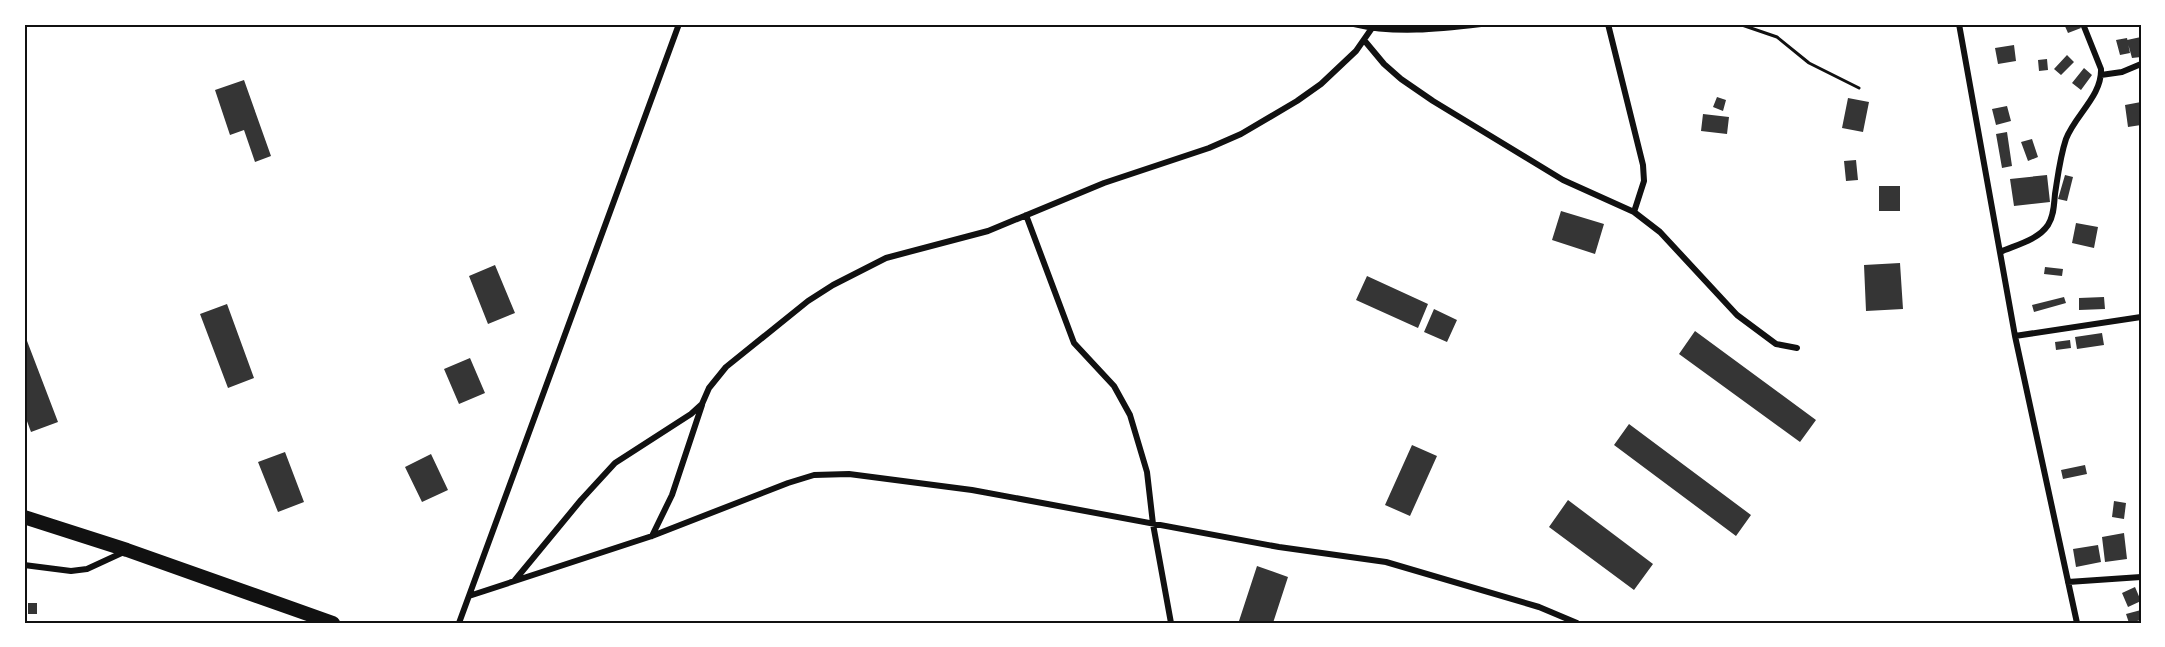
<svg xmlns="http://www.w3.org/2000/svg" width="2165" height="647" viewBox="0 0 2165 647" font-family="'Fira Sans Condensed',sans-serif">
<style>
.building{fill:#353535}
.lines{fill:none;stroke-linecap:round;stroke-linejoin:round}
.path{stroke:#111;stroke-width:3}
.minor{stroke:#111;stroke-width:6}
.trunk{stroke:#111;stroke-width:14}
.neatline{fill:none;stroke:#111;stroke-width:2}
</style>
<rect width="100%" height="100%" fill="#fff"/>
<!-- building -->
<path class="building" d="M2064,24H2079L2081,28L2068,33Z
M2141,37V57L2132,58L2127,40Z
M2127,38L2130,53L2120,55L2116,40Z
M2014,45L2016,61L1998,64L1995,48Z
M2067,55L2074,62L2061,75L2054,69Z
M2047,59L2048,70L2039,71L2038,60Z
M2084,68L2092,75L2081,90L2072,83Z
M244,80L271,156L255,162L244,130L230,135L215,90Z
M1717,97L1726,100L1723,111L1713,107Z
M1848,98L1869,102L1863,132L1842,128Z
M2141,102V125L2128,127L2125,105Z
M2007,106L2011,121L1996,125L1992,109Z
M1703,114L1729,117L1727,134L1701,131Z
M2007,132L2012,166L2002,168L1996,134Z
M2032,139L2038,157L2028,161L2021,142Z
M1856,160L1858,180L1846,181L1844,161Z
M2047,175L2050,202L2014,206L2010,179Z
M2065,175L2073,177L2067,201L2058,199Z
M1879,186H1900V211H1879Z
M1561,211L1604,224L1595,254L1552,240Z
M2076,223L2098,227L2094,248L2072,243Z
M1900,263L1903,309L1866,311L1864,265Z
M495,265L515,313L488,324L469,276Z
M2045,267L2063,269L2062,276L2044,274Z
M1367,276L1428,304L1418,328L1356,300Z
M2064,297L2066,303L2034,312L2032,305Z
M2104,297L2105,309L2079,310V298Z
M227,304L254,378L228,388L200,314Z
M1434,309L1457,320L1447,342L1424,332Z
M1695,331L1816,420L1800,442L1679,354Z
M24,333L58,422L31,432L24,413Z
M2102,333L2104,345L2077,349L2075,337Z
M2070,340L2071,348L2056,350L2055,342Z
M470,358L485,393L459,404L444,369Z
M1629,424L1751,515L1736,536L1614,445Z
M1412,445L1437,456L1410,516L1385,505Z
M285,452L304,502L278,512L258,462Z
M431,454L448,490L422,502L405,467Z
M2085,465L2087,474L2063,479L2061,470Z
M1568,500L1653,564L1634,590L1549,527Z
M2114,501L2126,503L2124,519L2112,517Z
M2124,533L2127,559L2105,562L2102,537Z
M2098,545L2101,562L2076,567L2073,549Z
M1257,566L1288,577L1273,623H1246L1239,621Z
M2135,587L2141,601L2128,607L2122,593Z
M28,603H37V614H28Z
M2141,610V620L2129,623L2126,614Z"/>
<g class="lines">
<!-- path -->
<path class="path" d="M1739,24L1777,37L1809,63L1859,88"/>
<!-- minor -->
<path class="minor" d="M1354,24C1395,34 1438,29 1481,24
M1608,24L1643,165L1644,181L1634,212
M1959,24L2015,336L2077,623
M1364,40L1384,64L1401,79L1433,101L1563,180L1634,212L1660,232L1737,315L1776,344L1797,348
M2101,75L2122,72L2141,64
M1026,215L1074,343L1114,386L1130,415L1147,472L1153,524L1171,623
M2000,252C2016,245 2038,240 2048,225C2054,216 2054,204 2055,194C2058,175 2060,157 2066,139C2075,115 2102,96 2101,69L2083,24
M2015,336L2141,317
M652,536L672,495L702,405
M24,565L71,571L87,569L126,551
M515,580L581,500L615,463L691,414L702,404L709,388L726,367L808,301L833,285L886,258L988,231L1104,183L1209,148L1241,134L1297,101L1321,84L1356,51L1372,28
M2068,582L2141,577
M469,596L652,536L788,483L814,475L849,474L972,490L1279,547L1386,562L1539,607L1577,623
M459,623L679,24"/>
<!-- trunk -->
<path class="trunk" d="M24,517L127,550L333,623"/>
</g>
<!-- border -->
<rect width="2165" height="647" fill="none" stroke="#ffffff" stroke-width="51"/>
<rect x="26" y="26" width="2114" height="596" class="neatline"/>
</svg>
